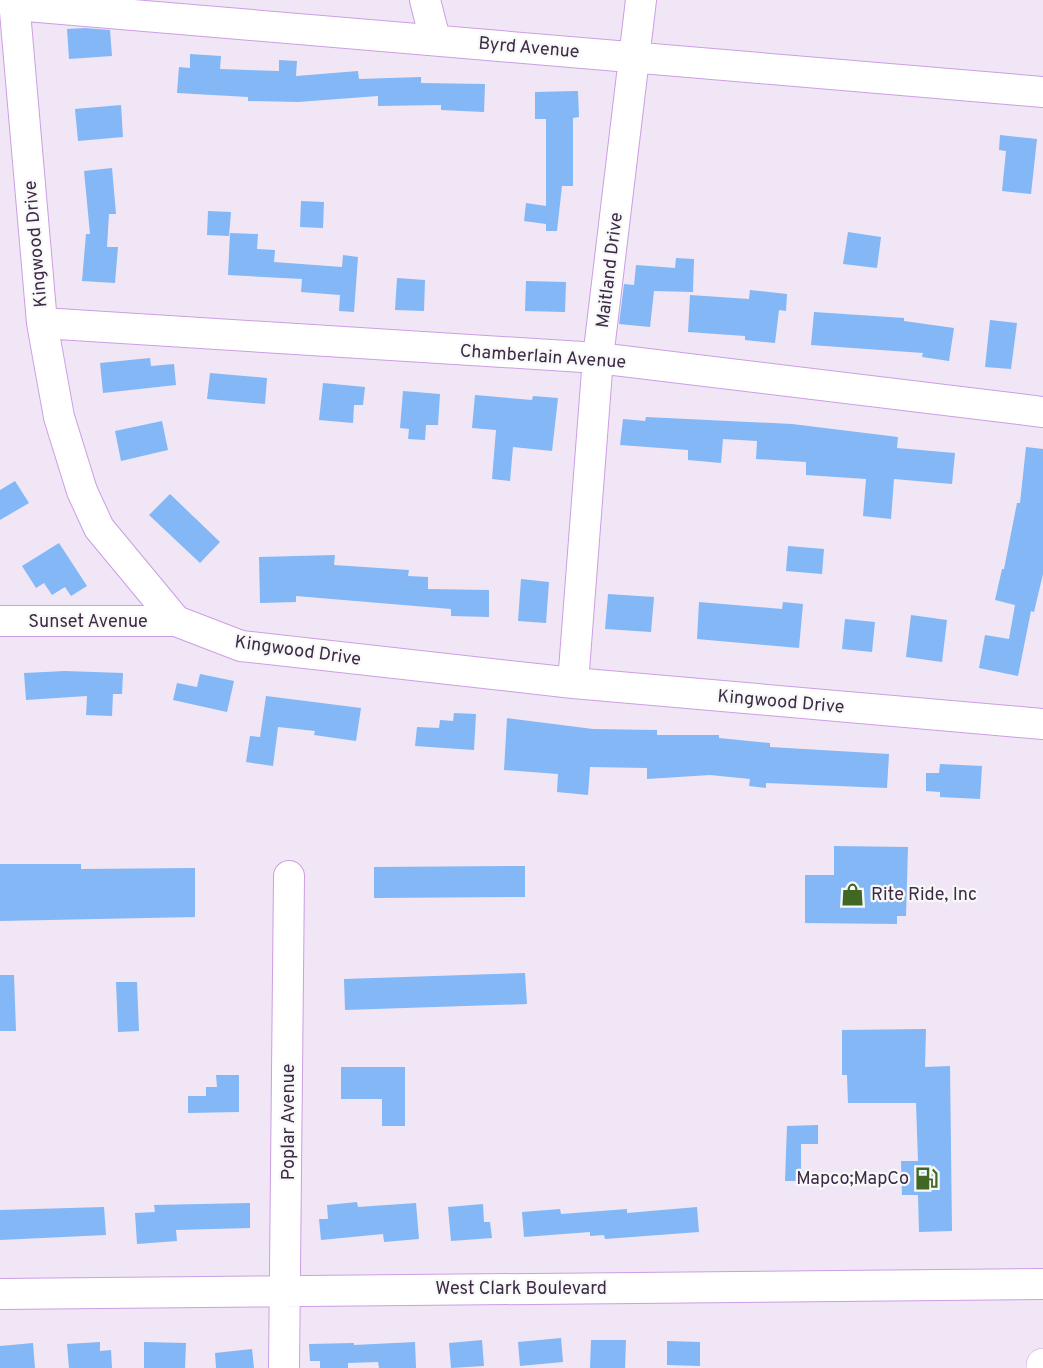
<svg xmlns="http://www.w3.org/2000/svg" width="1043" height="1368" viewBox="0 0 1043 1368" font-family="Overpass,sans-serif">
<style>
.building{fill:#84b7f6}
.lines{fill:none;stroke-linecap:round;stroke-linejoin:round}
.minor-casing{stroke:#cc9ee4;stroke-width:32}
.major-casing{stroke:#cc9ee4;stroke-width:34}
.minor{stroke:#fff;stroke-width:30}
.major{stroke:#fff;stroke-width:33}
.labels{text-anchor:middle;stroke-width:4.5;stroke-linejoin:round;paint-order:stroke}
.street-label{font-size:18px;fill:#3c2a46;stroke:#f7f8f7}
.poi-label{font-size:18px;fill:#3c2a46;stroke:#f7f8f7;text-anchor:start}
</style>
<rect width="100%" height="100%" fill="#f0e6f5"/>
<!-- building -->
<path class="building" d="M85,28L110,30L112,56L69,59L67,29Z
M190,54L221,56L220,69L279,71V60L297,61L296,76L358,71L359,79L421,77V83L485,84L484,112L441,110V105L378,106V96L298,102L248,101V97L177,93L179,67L190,68Z
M578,91L579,117L573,118V186H562L557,231H546V224L524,221L526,203L546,206V119H535V92Z
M121,105L123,137L78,141L75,109Z
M1000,135L1037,139L1031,194L1002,191L1006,151L999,150Z
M112,168L116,214H109L107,247H118L115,283L82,281L86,234H90L84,171Z
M301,201L324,202L323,228L300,227Z
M208,211L231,212L229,236L207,235Z
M848,232L881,237L877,268L843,264Z
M230,233L258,234L257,249L275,250L274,262L342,267L343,255L358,257L354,312L339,311L340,295L301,292L302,279L228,275Z
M676,258L694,259L693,292L654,291L650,327L619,324L624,284L634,285L636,265L675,268Z
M397,278L425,280L424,311L395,310Z
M526,281L566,282L565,312L525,311Z
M750,290L787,294L786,311L779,310L775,343L745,340V336L688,332L690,295L749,299Z
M814,312L904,318V321L954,328L949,361L922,357L923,353L811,345Z
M990,320L1017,323L1011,369L985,367Z
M150,358L151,366L174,364L176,385L103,393L100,363Z
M210,373L267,378L265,404L207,399Z
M323,383L365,387L363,405H354L353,423L319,420Z
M403,391L440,394L438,425H426L425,440L408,439L409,429L400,428Z
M475,395L532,400L533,396L558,398L552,451L513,447L510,481L492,479L496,430L472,428Z
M646,417L792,424L898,437L897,448L955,453L952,484L894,479L891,519L863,516L866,479L806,475V462L756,459L757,441L723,439L721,463L688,460V450L620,445L623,419L645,421Z
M162,421L168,450L121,461L115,431Z
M1026,447L1043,449V574L1034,612L1031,611L1018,676L979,668L985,635L1009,639L1015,605L995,600L1002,569H1004L1017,503H1020Z
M15,481L29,503L0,520V490Z
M170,494L220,542L200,563L149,515Z
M59,543L87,586L71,596L65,587L52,595L44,583L36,588L22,566Z
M788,546L824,549L822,574L786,571Z
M335,555L334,565L409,570L408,576L428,577V589L489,590V617L451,616V609L296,596V602L260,603L259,557Z
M521,579L549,582L546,623L518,621Z
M608,594L654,597L651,632L605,629Z
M699,602L782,609L783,602L803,604L799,648L697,639Z
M911,615L947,620L942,662L906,657Z
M845,619L875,622L872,652L842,649Z
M65,671L123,673L122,694H113L112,716L86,715L87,696L26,700L24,673Z
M200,674L234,681L227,712L173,700L177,683L197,687Z
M266,696L361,708L356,741L314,735L315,731L278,727L273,766L246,762L250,736L260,737Z
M454,713L476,714L474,750L415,746L417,727L439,728L440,720L453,721Z
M507,718L593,729L657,730V735H719V738L770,743V747L889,754L887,788L766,783V788L749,786L750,779L710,775L647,779V768L590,767L588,795L557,792L558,774L504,770Z
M940,764L982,766L980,799L940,797V792L926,791V773H939Z
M834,846L908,847L906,916H897V924L805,923V875H834Z
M0,864H81V869L195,868V917L0,921Z
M525,866V897L374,898V867Z
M525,973L527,1004L345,1010L344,979Z
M0,975H14L16,1031H0Z
M116,982H137L139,1031L118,1032Z
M926,1029L925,1067L950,1066L952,1231L919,1232L918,1195H902L901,1161H918L916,1103H848L847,1075H842V1030Z
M341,1067H405V1126H382V1099H341Z
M216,1075H239V1112L188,1113V1096H206V1087H217Z
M818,1125V1144H801V1181H785L787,1126Z
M357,1202L358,1207L416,1203L419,1239L384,1242L383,1234L321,1240L319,1219H328L327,1205Z
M250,1203V1228L176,1230L177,1241L137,1244L135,1213L155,1212L154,1205Z
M483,1204L484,1222H490L492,1238L451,1241L448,1207Z
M104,1207L106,1235L0,1240V1210Z
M697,1207L699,1232L605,1239L604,1235L590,1236V1232L524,1237L522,1212L560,1209L561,1214L627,1209V1213Z
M561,1338L563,1362L520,1366L518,1342Z
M482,1340L484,1366L451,1368L449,1343Z
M591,1340H626L625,1368H590Z
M667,1341L700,1342V1366L667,1365Z
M100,1342V1351L111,1350L112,1368H69L67,1344Z
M144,1342L186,1343L185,1368H144Z
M415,1342L416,1368H379L378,1362L348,1363V1368H320V1361H310L309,1344L354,1343V1345Z
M33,1343L35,1368H0V1346Z
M252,1349L254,1368H216L215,1353Z"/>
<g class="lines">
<defs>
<path id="minor" d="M14,0L42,323L59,417L82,491L99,528L176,621L241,646L573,683L1043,724
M425,0L435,39
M15,5L1043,92
M42,323L598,358L1043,412
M0,621H176
M573,683L598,358L641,0
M0,1294L1043,1284
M284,1368L289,876"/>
<path id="major" d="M1043,1368V1365"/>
</defs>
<!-- minor casing -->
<use href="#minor" class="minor-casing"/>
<!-- major casing -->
<use href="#major" class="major-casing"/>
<!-- minor -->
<use href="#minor" class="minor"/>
<!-- major -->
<use href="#major" class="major"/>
</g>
<!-- icons -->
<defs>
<symbol id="shop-bare" viewBox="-9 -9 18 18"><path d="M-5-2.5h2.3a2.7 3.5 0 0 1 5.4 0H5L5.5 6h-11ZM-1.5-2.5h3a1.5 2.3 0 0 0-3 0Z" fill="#416823" stroke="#f7f8f7" stroke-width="2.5" paint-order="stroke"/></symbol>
<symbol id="fuel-bare" viewBox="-9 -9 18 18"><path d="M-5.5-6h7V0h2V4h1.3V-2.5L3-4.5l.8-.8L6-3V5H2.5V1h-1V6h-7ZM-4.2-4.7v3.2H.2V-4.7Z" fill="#416823" stroke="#f7f8f7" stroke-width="2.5" paint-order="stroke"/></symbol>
</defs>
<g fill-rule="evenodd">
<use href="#shop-bare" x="836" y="878" width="33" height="33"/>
<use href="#fuel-bare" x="910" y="1162" width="33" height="33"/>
</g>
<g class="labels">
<!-- street labels -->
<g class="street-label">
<text transform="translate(529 47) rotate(5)" y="6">Byrd Avenue</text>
<text transform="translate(35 244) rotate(-95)" y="6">Kingwood Drive</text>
<text transform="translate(609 270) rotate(-83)" y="6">Maitland Drive</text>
<text transform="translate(543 356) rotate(4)" y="6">Chamberlain Avenue</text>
<text x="88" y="627">Sunset Avenue</text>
<text transform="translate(298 650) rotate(8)" y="6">Kingwood Drive</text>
<text transform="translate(781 701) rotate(5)" y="6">Kingwood Drive</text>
<text transform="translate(288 1122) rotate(-90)" y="6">Poplar Avenue</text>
<text x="521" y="1294">West Clark Boulevard</text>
</g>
<!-- poi labels -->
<g class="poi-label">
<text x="871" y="900">Rite Ride, Inc</text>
<text x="909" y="1184" text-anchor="end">Mapco;MapCo</text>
</g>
</g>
</svg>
